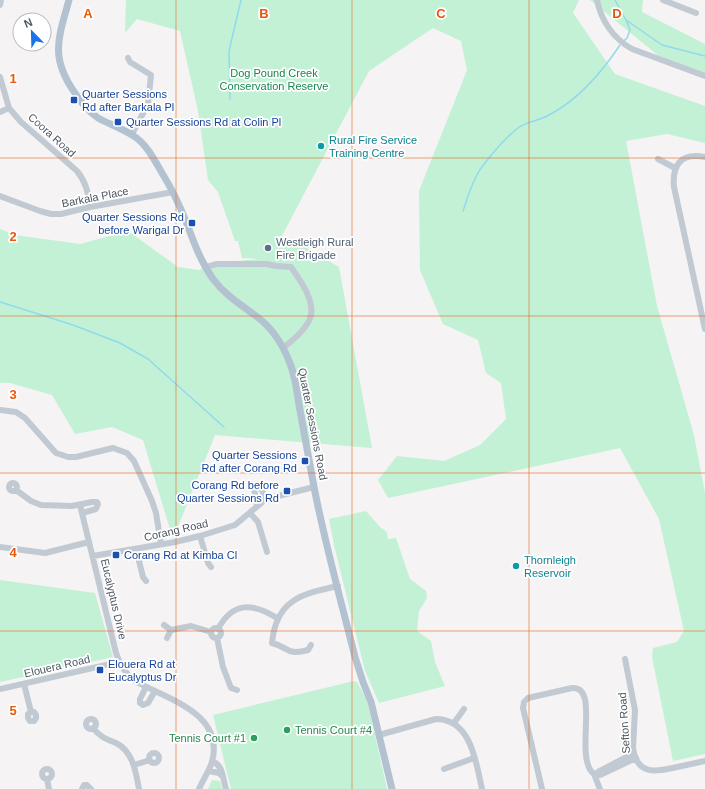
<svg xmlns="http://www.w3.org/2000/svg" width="705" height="789" viewBox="0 0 705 789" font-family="Arial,sans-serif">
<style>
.green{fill:#c3f1d5}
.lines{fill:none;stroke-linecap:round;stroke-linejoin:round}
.stream{stroke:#90daee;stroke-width:1.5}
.minor{stroke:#c1cad2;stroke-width:6}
.major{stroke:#b3c2d1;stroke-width:7}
.grid{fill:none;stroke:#e8590c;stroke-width:1;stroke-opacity:0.55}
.transit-dot{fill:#1a4fb4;stroke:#fff;stroke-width:1.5}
.culture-dot{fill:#0f9aa8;stroke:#fff;stroke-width:1.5}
.service-dot{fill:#5c6f8a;stroke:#fff;stroke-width:1.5}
.leisure-dot{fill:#2e9e5b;stroke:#fff;stroke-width:1.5}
.labels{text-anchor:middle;stroke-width:3.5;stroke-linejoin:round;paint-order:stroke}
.park-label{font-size:11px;fill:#17864f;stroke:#fff}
.transit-label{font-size:11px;fill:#164399;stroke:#fff;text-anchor:start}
.street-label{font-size:11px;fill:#4a5661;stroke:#fff}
.culture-label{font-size:11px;fill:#0d838f;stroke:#fff;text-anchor:start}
.service-label{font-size:11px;fill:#4e5e75;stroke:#fff;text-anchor:start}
.leisure-label{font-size:11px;fill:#27864d;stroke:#fff;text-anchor:start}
.grid-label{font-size:13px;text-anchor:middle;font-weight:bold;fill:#e8590c;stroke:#fff;stroke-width:3.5;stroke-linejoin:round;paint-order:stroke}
</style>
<rect width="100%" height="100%" fill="#f5f3f3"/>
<!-- green -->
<path class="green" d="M126,0H579L573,13L615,74L705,106V143L667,134L626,141L657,306L694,435L705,493V754L673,761L652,657L653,648L677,642L684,631L659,519L620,448L388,498L378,480L397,456L444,461L480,445L506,419L501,383L486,373L478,340L443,324L420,270L419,191L467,70L461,41L433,28L369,71L276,247L290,238L339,267L372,448L215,435L173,539L143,440L112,427L75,434L52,395L10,383H0V229L15,235L80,244L128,231L178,267L199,270L203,268L208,264L259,259L242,258L238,241H235L218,192L208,180L198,111L180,31L137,19L125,33Z
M590,0H643L642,12L705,44V79L670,65Z
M366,511L380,527L387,532L388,539L396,538L410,579L426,591L427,598L419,611L417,631L431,641L435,662L445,686L379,703L365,671L334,545L329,519Z
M0,580L95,593L113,657L0,682Z
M354,681L357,682L367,700L387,789H231L213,715Z
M212,780L220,781L222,789H208Z"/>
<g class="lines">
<!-- stream -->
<path class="stream" d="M615,0L626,20L662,45L705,56
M623,42L627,38L630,30L626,20
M230,99L229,51L241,0
M463,211C467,200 470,188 476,177C481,165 507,136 518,128C527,121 539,121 549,115C578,100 602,72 620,45
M0,302L73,325L120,343L148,359L224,427"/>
<!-- minor -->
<path class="minor" d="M597,0C601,21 614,39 632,49L705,76
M663,0L696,13
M0,5L1,0
M128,58L130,62L151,75L148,104L132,134
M0,77L9,108L21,122L77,171C86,182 88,192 90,207
M0,112L9,108
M705,157C681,152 672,165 674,187L705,329
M658,159L675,168
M0,196L40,211L51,214H61L90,207L173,192
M206,267L217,264H267L276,266L291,267C300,280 314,299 311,315C309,327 292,341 283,348
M0,410L16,412L25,418L56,453L68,457H76L113,448L127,453L134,461L152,501L156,513L161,544
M9 487a4 4 0 1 1 8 0a4 4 0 1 1-8 0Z
M16,490L31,501L41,505L72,506L92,502H97L98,504L96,509L82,513
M80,505L116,653C120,665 125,674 135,681C167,699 225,713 212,762C209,771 203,780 199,789
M257,506L254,488L256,486H260L266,499
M250,513L258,522L267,552
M200,536L208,563L211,567
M0,547L45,553L89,542
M136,549L143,577L146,581
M93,556L175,542L200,536L235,525L266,499L314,487
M164,625L171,630L191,626L211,632
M211 633a5 5 0 1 1 10 0a5 5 0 1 1-10 0Z
M218,629C233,601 253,603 277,618
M167,638L171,630
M217,638L223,667L231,688L237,690
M311,645L308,650C286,656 289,647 272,643C276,600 301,594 338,586
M625,659L635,710L633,748C637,776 656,772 677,767C686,765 696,763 705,761
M24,684L31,712L28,714V718L30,721H34L36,718V715L34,712H31
M146,687L140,699V703L143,705L148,703L155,691
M0,689L119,662
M86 724a5 5 0 1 1 10 0a5 5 0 1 1-10 0Z
M454,723L464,709
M93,728C100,737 106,739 116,743C133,751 136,773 139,789
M379,735L436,719C471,719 476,762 482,789
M149 758a5 5 0 1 1 10 0a5 5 0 1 1-10 0Z
M212,761C224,766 222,777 226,789
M134,765L150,760
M444,769L474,758
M42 774a5 5 0 1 1 10 0a5 5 0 1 1-10 0Z
M209,771L219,773L222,776
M594,774L600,789
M596,775L598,772L634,753
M47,779L49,789
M82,789L84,785H87L91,789
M542,789L523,708L524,702L528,698L572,688C601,686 573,758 594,774L600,775L636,758"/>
<!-- major -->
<path class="major" d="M69,0C58,39 50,58 75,93C81,103 88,111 98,118C109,124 121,128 132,135C146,143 154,159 162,173C172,189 180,206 187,224C194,243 201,262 213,279C225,295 240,304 256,316C271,327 282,343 289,361C295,375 297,390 299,405C304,433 309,460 314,487C325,544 341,601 355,657L363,682L371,702L392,789"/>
</g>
<!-- grid -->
<path class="grid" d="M176,0V789M352,0V789M529,0V789M0,158H705M0,316H705M0,473H705M0,631H705"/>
<!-- markers -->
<g class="transit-dot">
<rect x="70" y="96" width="8" height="8" rx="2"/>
<rect x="114" y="118" width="8" height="8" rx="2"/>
<rect x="188" y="219" width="8" height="8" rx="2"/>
<rect x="301" y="457" width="8" height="8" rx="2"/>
<rect x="283" y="487" width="8" height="8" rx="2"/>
<rect x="112" y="551" width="8" height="8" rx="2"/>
<rect x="96" y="666" width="8" height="8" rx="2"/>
</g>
<g class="culture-dot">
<circle cx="321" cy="146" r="4"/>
<circle cx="516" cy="566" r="4"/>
</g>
<circle class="service-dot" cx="268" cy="248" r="4"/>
<g class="leisure-dot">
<circle cx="287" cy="730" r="4"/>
<circle cx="254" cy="738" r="4"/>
</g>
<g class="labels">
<!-- park labels -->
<g class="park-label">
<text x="274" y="77">Dog Pound Creek<tspan x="274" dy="13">Conservation Reserve</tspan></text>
</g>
<!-- transit labels -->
<g class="transit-label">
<text x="82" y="98">Quarter Sessions<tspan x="82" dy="13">Rd after Barkala Pl</tspan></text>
<text x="126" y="126">Quarter Sessions Rd at Colin Pl</text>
<text x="184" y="221" text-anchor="end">Quarter Sessions Rd<tspan x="184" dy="13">before Warigal Dr</tspan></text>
<text x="297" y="459" text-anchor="end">Quarter Sessions<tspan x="297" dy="13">Rd after Corang Rd</tspan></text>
<text x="279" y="489" text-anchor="end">Corang Rd before<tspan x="279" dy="13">Quarter Sessions Rd</tspan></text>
<text x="124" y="559">Corang Rd at Kimba Cl</text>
<text x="108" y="668">Elouera Rd at<tspan x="108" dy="13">Eucalyptus Dr</tspan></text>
</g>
<!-- street labels -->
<g class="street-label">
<text transform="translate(52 135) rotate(42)" y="4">Coora Road</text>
<text transform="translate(95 197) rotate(-11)" y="4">Barkala Place</text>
<text transform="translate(313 424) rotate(79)" y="4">Quarter Sessions Road</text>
<text transform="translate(176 530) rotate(-13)" y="4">Corang Road</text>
<text transform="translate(114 599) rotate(77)" y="4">Eucalyptus Drive</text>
<text transform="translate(57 666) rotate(-13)" y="4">Elouera Road</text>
<text transform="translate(624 723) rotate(-94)" y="4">Sefton Road</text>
</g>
<!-- culture labels -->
<g class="culture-label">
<text x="329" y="144">Rural Fire Service<tspan x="329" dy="13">Training Centre</tspan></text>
<text x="524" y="564">Thornleigh<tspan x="524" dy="13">Reservoir</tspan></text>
</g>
<!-- service labels -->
<g class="service-label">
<text x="276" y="246">Westleigh Rural<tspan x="276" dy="13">Fire Brigade</tspan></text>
</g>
<!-- leisure labels -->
<g class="leisure-label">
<text x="295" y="734">Tennis Court #4</text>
<text x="246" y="742" text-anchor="end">Tennis Court #1</text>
</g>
</g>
<g class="grid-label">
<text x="88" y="18">A</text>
<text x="264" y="18">B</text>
<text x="441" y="18">C</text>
<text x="617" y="18">D</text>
<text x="13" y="83">1</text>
<text x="13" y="241">2</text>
<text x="13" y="399">3</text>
<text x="13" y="557">4</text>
<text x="13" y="715">5</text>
</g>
<!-- north arrow -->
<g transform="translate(32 32) rotate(337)"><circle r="19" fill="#ffffff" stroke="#b7bbc0"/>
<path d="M0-3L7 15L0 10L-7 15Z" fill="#1a73e8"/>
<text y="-6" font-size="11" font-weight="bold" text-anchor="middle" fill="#4a5661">N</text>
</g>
</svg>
